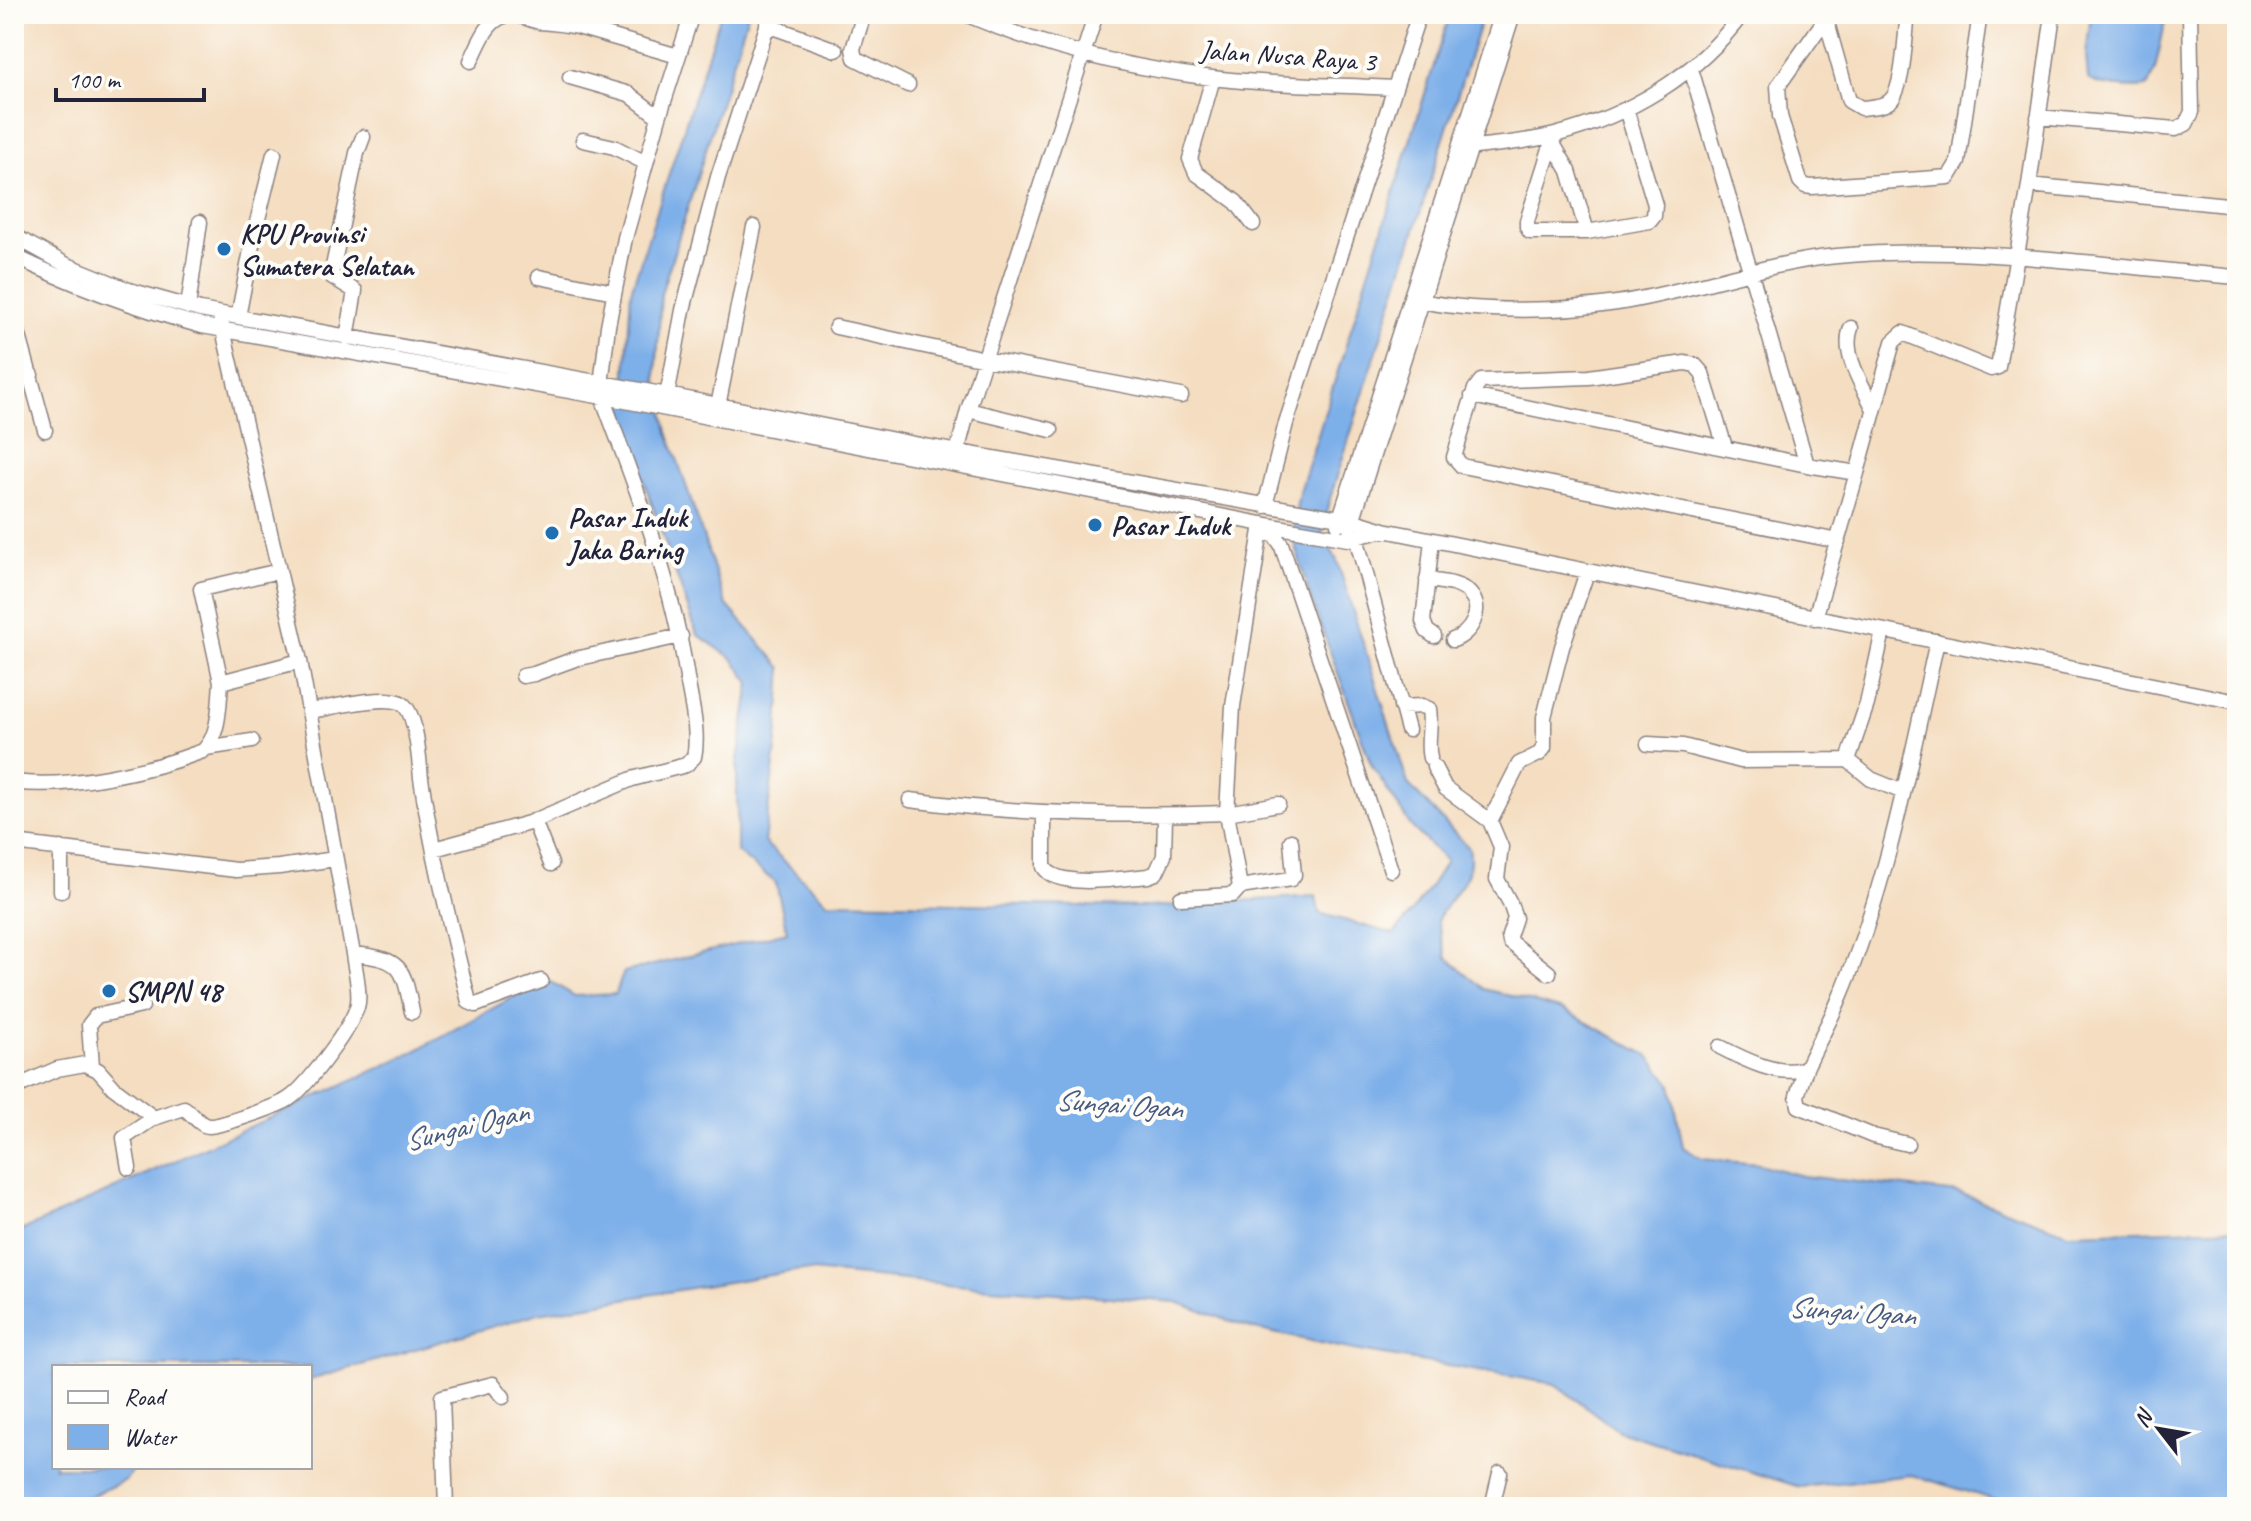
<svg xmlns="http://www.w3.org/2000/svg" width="2251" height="1521" viewBox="0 0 2251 1521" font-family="Caveat,sans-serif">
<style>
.water{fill:#7dafe9;stroke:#506892;stroke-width:2}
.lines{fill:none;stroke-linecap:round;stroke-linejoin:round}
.minor-casing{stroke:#8b807e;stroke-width:17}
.minor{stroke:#fff;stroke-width:14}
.poi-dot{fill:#1f6fb2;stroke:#fdfcf7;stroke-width:3}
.labels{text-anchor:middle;stroke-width:8;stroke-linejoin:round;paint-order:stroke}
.street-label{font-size:28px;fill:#22223b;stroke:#fdfcf7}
.poi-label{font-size:28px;font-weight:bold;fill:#22223b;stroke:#fdfcf7;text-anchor:start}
.water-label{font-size:30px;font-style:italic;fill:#465a81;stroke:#fdfcf7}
</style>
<rect width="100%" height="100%" fill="#fdfcf7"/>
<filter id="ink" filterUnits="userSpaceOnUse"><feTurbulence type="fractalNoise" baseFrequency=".0125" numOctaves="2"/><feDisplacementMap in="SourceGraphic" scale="16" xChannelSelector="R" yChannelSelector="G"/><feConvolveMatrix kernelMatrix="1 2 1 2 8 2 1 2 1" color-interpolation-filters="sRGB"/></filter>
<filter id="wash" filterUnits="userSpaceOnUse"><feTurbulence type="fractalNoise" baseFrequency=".006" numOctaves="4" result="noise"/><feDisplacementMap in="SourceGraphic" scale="32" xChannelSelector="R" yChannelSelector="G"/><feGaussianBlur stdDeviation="1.8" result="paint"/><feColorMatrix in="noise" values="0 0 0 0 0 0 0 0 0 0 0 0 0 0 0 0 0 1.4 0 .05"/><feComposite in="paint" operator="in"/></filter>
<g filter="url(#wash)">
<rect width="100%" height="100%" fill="#f4ddc0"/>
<!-- water -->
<path class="water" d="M721,14H748L661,294L656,377L668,432L726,604L782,668L777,741L764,842L827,902L1149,907L1316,896L1319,913L1394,934C1413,911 1432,887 1446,861L1411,826L1371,764L1310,596L1292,536L1298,498L1450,14H1483L1328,505L1322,535L1336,558L1408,784L1469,848C1476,882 1450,893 1437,921L1447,958L1484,989L1564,1010L1649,1056L1671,1084L1683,1147L1702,1159L1759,1164L1803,1176L1959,1193L2068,1233L2237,1228V1507L2184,1501L2138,1507H2019L1912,1475L1800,1487L1619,1431L1555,1384L1354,1350L1250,1328L1176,1302L978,1287L801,1270L539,1313L310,1380V1367H54V1467H134L126,1480L66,1507H14V1234L410,1054L546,979L575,996L615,994L624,972L787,932L776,883L737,852V767L750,683L733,659L697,634L623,421L631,291Z
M2091,14H2167L2155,70L2147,87C2134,89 2098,87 2088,79L2086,55Z"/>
</g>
<g filter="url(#ink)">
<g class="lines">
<defs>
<path id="minor" d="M584,14L578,27L678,56
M672,14L690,20
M864,14L853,49L855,58L908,85
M965,14C1042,47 1129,68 1212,78C1272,85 1334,85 1395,88
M1829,14L1778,86L1780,116L1800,181L1805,186L1812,187L1949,177L1958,162L1980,14
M1826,19L1849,101L1861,108C1871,107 1884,107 1891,100C1904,87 1905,34 1908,14
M767,25L836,50
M471,61C480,42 489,12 516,15C524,16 532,21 540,22C553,23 565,24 578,27
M1691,69L1807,465L1857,473L1815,618
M570,77L629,94L659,117
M1213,78L1190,159L1196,173L1236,202L1253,224
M2038,117L2176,129L2186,124L2192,112L2190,14
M1554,136L1527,221V227L1530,232H1587L1650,221L1654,216L1655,205L1626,109
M583,140L614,147L646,163
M1552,142L1569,171L1587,232
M1464,147L1469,148C1497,144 1527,142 1555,135C1628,116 1697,76 1742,14
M2029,185L2237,206
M14,236L65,264L129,290L200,310L662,394L930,447L1351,520L1384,530L2237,702
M14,256C75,286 137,308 202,326L620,400L1262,524L1348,539L1384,530
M539,277L614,292
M1412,299C1471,313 1557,312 1617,303C1691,292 1763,263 1837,256C1967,244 2107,266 2237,277
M188,307L200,222
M14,313L18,332L14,333
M238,317L254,235L274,154
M836,327L985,359L1181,396
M1851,328C1841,354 1863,386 1874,409
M18,332L45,430
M347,338L355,291L331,276L357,153L363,137
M14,378L31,375
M667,396L683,310L718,177L771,14
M1472,396L1807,465
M718,406L754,227
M968,410L1051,430
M1725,447L1702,373L1695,365L1685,363L1589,377L1481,381L1475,389L1454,457L1462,466L1838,541
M955,460L968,410L1096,14
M1857,473L1893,342L1903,333L1991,369L1998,367L2029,185L2053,14
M1265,506L1286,423L1419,14
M1338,524L1502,14
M1350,528L1513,14
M1261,531L1274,535L1281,544L1391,870
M1356,537L1408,730
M1432,540L1423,621L1427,631L1434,636
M1427,580C1441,582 1461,583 1470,594C1485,610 1470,635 1453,640
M523,676L534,674L575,659L681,636
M221,682L201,589L279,571
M1401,707L1422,706L1429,709C1432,727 1426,742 1430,758
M310,711C330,708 385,694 401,703C417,711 419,761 421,778C432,854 451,928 469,1002L476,1005L541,981
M1648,744L1683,746L1741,761L1848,760L1871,779L1903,792
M206,748L252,741
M1848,760L1867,704L1883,631
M1434,767L1445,788L1490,821L1519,764L1539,754L1544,748V717L1562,647L1587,572
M14,782C67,790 153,770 203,751C220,735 219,705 221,682L300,661
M910,800C1015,814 1121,817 1227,813L1233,706L1262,524
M1044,813V867C1057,890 1124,878 1148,876L1156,873L1164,856L1165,816
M534,821L551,864
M1490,821L1501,847L1497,879L1510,903L1515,918L1509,936L1510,942L1549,973
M14,843L236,870L279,867L335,859
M434,849L529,823L632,779L686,765L694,757C699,735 692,706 688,684C673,583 638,492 602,397L601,385L608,326L625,238L659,117L692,14
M1240,887L1227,813L1278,804
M61,891V848
M1181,898L1233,895L1240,887L1291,879L1294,875L1291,841
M353,954C402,959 403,966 412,1012
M1720,1047C1743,1059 1779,1078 1806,1068C1816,1046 1828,1025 1838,1002C1887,888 1910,762 1937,641
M92,1066L89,1025L96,1016L142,1006
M1806,1068L1797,1096L1799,1106L1873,1136L1907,1144
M14,1088L57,1069L85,1064L98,1070L114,1088L154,1118L184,1108C192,1113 200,1126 209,1126C221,1126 280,1106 290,1098C307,1086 355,1023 358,1003C360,987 355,970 353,954L300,661L221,321
M129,1168L124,1138L154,1118
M446,1507L442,1397L493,1384L503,1397
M1492,1507L1500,1473"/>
</defs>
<!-- minor casing -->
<use href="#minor" class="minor-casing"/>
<!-- minor -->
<use href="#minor" class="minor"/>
</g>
</g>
<!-- markers -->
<g class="poi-dot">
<circle cx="224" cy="249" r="8"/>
<circle cx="1095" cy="525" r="8"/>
<circle cx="552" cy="533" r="8"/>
<circle cx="109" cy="991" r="8"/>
</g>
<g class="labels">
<!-- street labels -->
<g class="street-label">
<text transform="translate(1288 55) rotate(4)" y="10">Jalan Nusa Raya 3</text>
</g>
<!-- poi labels -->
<g class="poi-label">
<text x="240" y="243">KPU Provinsi<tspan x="240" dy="32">Sumatera Selatan</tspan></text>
<text x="568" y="527">Pasar Induk<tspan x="568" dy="32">Jaka Baring</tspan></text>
<text x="1111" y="535">Pasar Induk</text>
<text x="125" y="1001">SMPN 48</text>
</g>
<!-- water labels -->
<g class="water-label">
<text transform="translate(1119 1104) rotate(4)" y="10">Sungai Ogan</text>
<text transform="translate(466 1126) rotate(-14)" y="10">Sungai Ogan</text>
<text transform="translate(1852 1311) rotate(4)" y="10">Sungai Ogan</text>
</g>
</g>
<!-- margin -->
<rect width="2251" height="1521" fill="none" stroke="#fdfcf7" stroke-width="48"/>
<!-- legend -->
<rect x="52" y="1365" width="260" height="104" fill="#fdfcf7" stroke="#a5a5ac" stroke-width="2"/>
<rect x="68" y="1391" width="40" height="12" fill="#ffffff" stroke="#a5a5ac" stroke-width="2"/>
<text x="124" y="1405" font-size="24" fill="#22223b">Road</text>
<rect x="68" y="1425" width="40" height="24" fill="#7dafe9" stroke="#a5a5ac" stroke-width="2"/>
<text x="124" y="1445" font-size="24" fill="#22223b">Water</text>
<!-- north arrow -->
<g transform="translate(2159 1429) rotate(301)" stroke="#fdfcf7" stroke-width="6" paint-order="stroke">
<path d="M0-6L14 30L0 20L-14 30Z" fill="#22223b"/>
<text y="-12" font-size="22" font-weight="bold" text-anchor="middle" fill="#22223b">N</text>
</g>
<!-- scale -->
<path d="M56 88v12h148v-12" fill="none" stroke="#22223b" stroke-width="4"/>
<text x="68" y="88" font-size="24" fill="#22223b" stroke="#fdfcf7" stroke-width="6" paint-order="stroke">100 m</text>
</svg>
